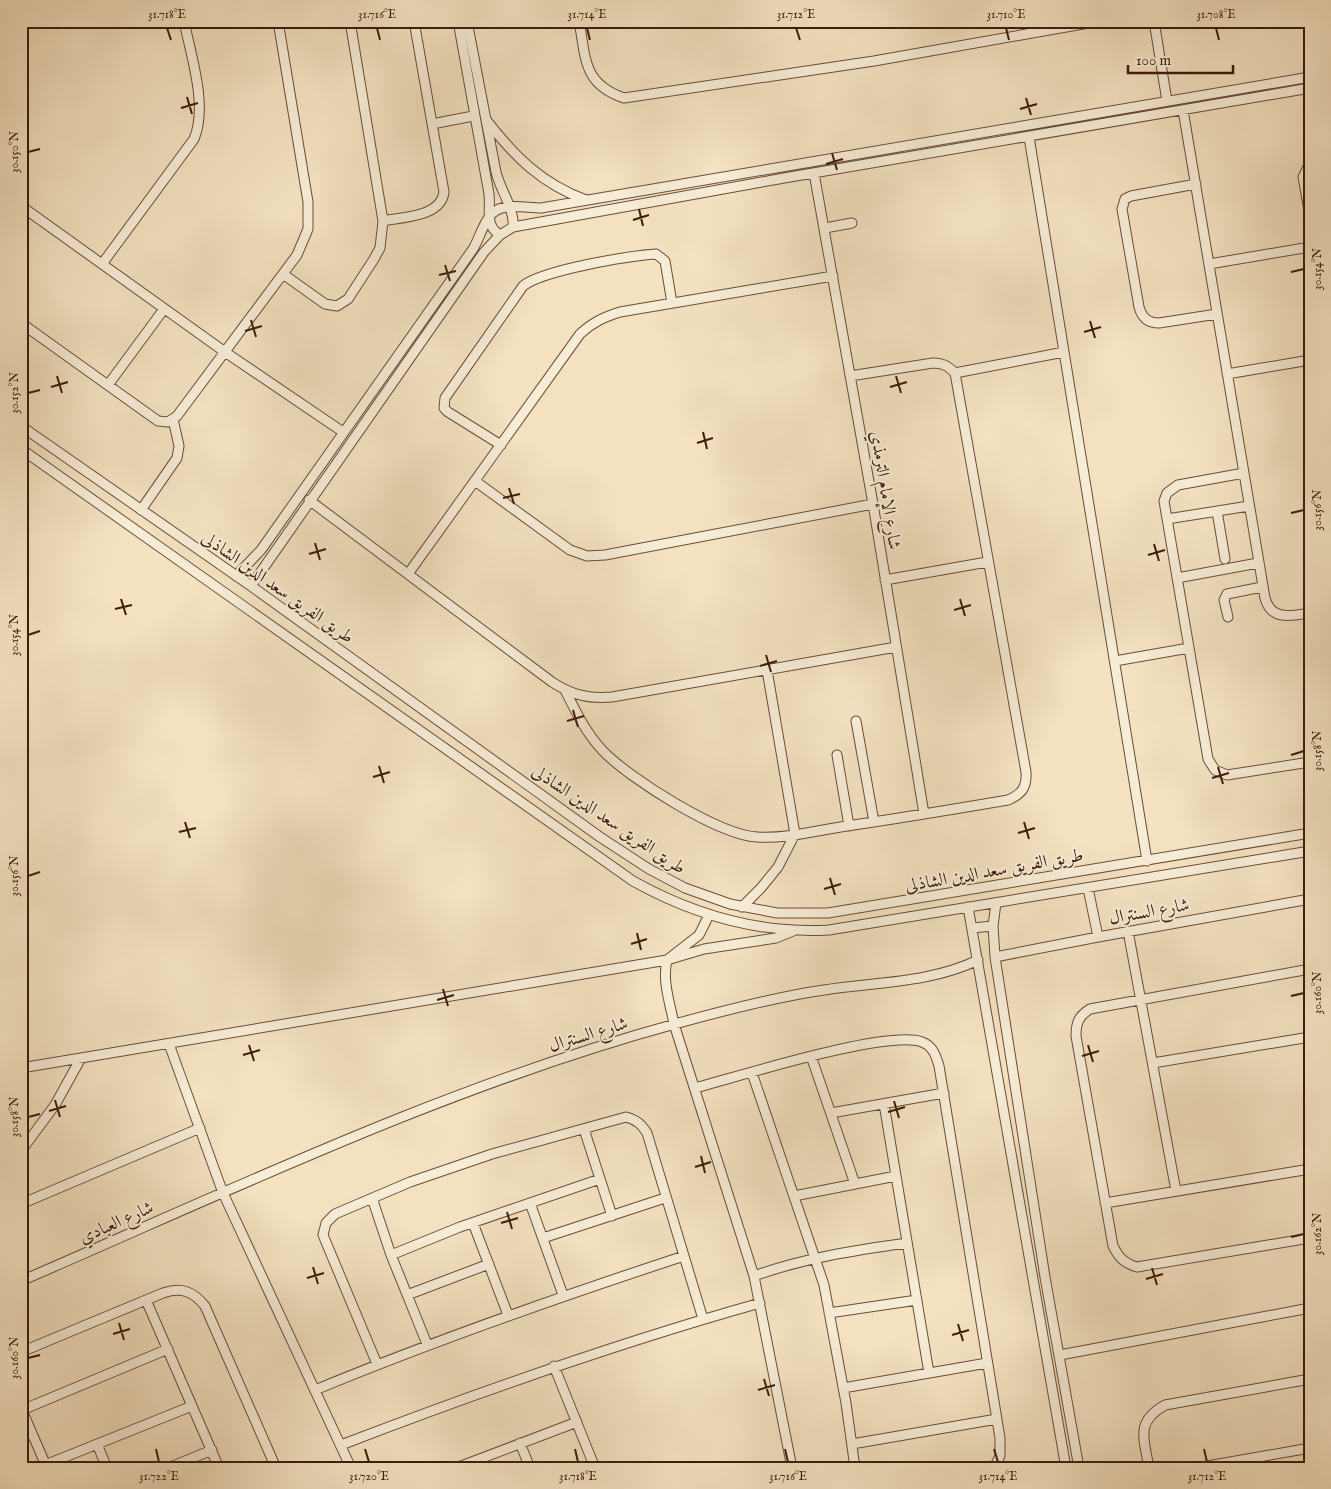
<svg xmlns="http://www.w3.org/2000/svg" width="1331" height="1489" viewBox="0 0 1331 1489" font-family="'IM FELL English',Amiri,serif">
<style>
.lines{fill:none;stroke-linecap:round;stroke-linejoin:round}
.minor-casing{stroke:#6a4d38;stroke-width:11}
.minor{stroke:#f7ecd6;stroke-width:9}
.ticks{fill:none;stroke:#3d1c0b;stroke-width:2}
.labels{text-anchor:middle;stroke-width:4;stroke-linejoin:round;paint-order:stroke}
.street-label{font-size:18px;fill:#3d1c0b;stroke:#f7ecd6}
.neatline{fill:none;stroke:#3d1c0b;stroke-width:2}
.ticks-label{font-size:12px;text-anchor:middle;fill:#3d1c0b}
</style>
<rect width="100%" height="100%" fill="#f3e1c0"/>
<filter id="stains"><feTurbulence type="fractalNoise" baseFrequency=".004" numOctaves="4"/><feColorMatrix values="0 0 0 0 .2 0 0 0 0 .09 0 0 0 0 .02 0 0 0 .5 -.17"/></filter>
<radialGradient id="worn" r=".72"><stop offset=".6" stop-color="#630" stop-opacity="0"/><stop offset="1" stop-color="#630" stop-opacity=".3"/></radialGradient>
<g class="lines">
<defs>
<path id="minor" d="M458,21L489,194C491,210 484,225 500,235
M467,21L496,172C500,190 515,209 513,227
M579,21C586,59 583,84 624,98L874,61L1100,21
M1154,21L1167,101
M1183,110L1265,598C1271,621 1291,616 1310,613
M487,121C515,157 542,184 586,200
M432,124L473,116
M1029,137L1147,861
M1310,163L1303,177L1310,216
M814,173L873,504L924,814
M1196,184L1131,196L1125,199L1122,209L1139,307C1142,318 1148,323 1159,323L1217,314
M21,206L225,352L343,432
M383,221C403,217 441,217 444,192L414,21
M825,228L852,223
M102,264L194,139C208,106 191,56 184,21
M1209,264L1310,247
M283,274L325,304L337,306L348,299L374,259L380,248L383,221L350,21
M21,323L158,421L168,422L177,416L297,255L308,229V202L278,21
M21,338L28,328
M955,373L1064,352
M1227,374L1310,360
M108,385L164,309
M21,426L251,586L600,837L649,869L685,888L730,904L777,913H828L1310,833
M501,445L448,412L444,408L445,398L523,286C543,270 628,256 656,254L665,261L672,303
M21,449L633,881C694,915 759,934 829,930L1310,851
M1244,473L1178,485L1167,493L1164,501L1208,759L1215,770L1227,775L1310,762
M475,481L570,550L587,556L605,555L873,504
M309,500L552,682C572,695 588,699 612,697L896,647
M141,510L177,458L179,446L173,419
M1217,511L1225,559
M1167,519L1249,506
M408,574L580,334C593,322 604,317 620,312L833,276
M236,576L261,550L473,249C479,239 482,227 489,217C500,201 524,208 541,208L1310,77
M1177,578L1258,563
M885,580L987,562
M251,586L484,252L500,235L513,227L784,178L1310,88
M1228,617L1224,600L1227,594L1262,587
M1115,661L1189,648
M565,690C576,712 586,733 603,751C630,779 719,835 757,837C787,839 818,830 847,826C901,818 955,809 1008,800C1022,794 1027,787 1026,772L955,373C948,366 943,363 933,363L850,376
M856,721L874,822
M837,755L849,826
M1088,888L1098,937
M996,903L993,926L995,957L1045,1277L1079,1468
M742,907L761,888L778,867L795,834L767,670
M968,907L1066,1468
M709,915L699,935L667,960C662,981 670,1003 674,1024L754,1276L792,1468
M972,928L993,926
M1128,931L1176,1191
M995,957L1098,937L1310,899
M1310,969L1090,1009C1079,1016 1076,1022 1076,1036L1113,1246C1119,1258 1124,1263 1137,1267L1310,1238
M169,1044L223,1193L351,1468
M811,1056L855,1184
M1153,1063L1310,1037
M21,1068L667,960L704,949L776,938L793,931
M752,1073L824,1285L846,1403L855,1468
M695,1088C737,1077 888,1029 922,1042C933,1046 936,1056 939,1066L1000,1438V1456L994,1468
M884,1104L929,1373
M831,1113L944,1093
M584,1129L612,1216
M21,1151L55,1105L81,1058
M794,1196L896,1176
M372,1198L391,1255L427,1344
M530,1203L563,1295
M1105,1203L1310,1169
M21,1204L200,1128
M473,1223L508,1315
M543,1238L665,1198
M391,1255L460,1227L600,1179
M754,1276C804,1258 856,1250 907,1243
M21,1281C236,1188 448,1086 675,1024C722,1011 775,997 824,990C875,982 931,983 978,960
M407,1295L489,1264
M146,1300L219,1468
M829,1313L917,1300
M21,1352L163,1293C181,1287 193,1291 205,1306L276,1468
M1060,1355L1310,1308
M377,1364L323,1235L326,1223L335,1214L410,1182L492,1154L626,1117C637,1120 641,1124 647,1133L703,1319
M554,1366L595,1468
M843,1388L987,1363
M315,1390C436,1340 559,1297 684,1256
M21,1408L47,1468
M22,1410L168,1349
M520,1443L530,1468
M97,1444L107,1468
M852,1444L997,1419
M341,1445C479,1392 618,1343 760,1303
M45,1465L192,1406
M168,1468L212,1450
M456,1468L577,1422
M1149,1468C1144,1438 1135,1422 1165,1405L1310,1379
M1196,1468L1310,1448"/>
</defs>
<!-- minor casing -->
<use href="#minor" class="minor-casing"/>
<!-- minor -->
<use href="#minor" class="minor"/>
</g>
<!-- ticks -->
<path class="ticks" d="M167,28L171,40M377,28L380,40M587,28L590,40M796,28L800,40M1006,28L1009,40M1216,28L1219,40M187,97L192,114M1026,98L1031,115M181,108L198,103M1020,109L1037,104M28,152L40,149M832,153L837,170M826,164L843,159M639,209L643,226M633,220L649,215M445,265L450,281M1291,272L1304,269M439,275L456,271M251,320L256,337M1090,321L1095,338M245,331L262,326M1084,332L1101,327M57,376L62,393M896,376L901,393M51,387L68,382M890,387L907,382M28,393L40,390M703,432L707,449M697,443L713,438M509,488L514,504M503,498L520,494M1291,513L1304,510M315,543L320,560M1154,544L1159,561M309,554L326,549M1148,555L1165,550M121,599L126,615M960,599L965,616M115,609L132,605M954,610L971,605M28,635L40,631M766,655L771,672M760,666L777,661M573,710L578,727M567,721L584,716M1291,755L1304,751M379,766L384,783M1218,767L1223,784M373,777L390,772M1212,778L1229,773M185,822L190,838M1024,822L1029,839M179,832L196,828M1018,833L1035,828M28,876L40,872M830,878L835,895M824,889L841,884M637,933L641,950M631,944L647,939M443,989L448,1006M1291,996L1304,993M437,1000L454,995M249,1045L254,1061M1088,1045L1093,1062M243,1055L260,1050M1082,1056L1099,1051M55,1100L60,1117M894,1101L899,1118M49,1111L66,1106M888,1112L905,1107M28,1117L40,1114M701,1156L705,1173M695,1167L711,1162M507,1212L512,1229M501,1223L518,1218M1291,1237L1304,1234M313,1267L318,1284M1152,1268L1157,1285M307,1278L324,1273M1146,1279L1163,1274M119,1323L124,1340M958,1324L963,1341M113,1334L130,1329M952,1335L969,1330M28,1358L40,1355M764,1379L769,1396M758,1390L775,1385M156,1449L159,1462M365,1449L369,1462M575,1449L578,1462M785,1449L788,1462M994,1449L998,1462M1204,1449L1207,1462"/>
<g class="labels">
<!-- street labels -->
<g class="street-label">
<text transform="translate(886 490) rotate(81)" y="6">شارع الإمام الترمذي</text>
<text transform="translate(278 587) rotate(35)" y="6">طريق الفريق سعد الدين الشاذلى</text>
<text transform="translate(609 819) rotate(34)" y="6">طريق الفريق سعد الدين الشاذلى</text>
<text transform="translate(994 870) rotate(-10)" y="6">طريق الفريق سعد الدين الشاذلى</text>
<text transform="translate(1149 911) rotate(-10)" y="6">شارع السنترال</text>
<text transform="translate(588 1034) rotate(-17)" y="6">شارع السنترال</text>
<text transform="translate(116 1222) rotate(-24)" y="6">شارع العبادي</text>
</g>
</g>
<!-- margin -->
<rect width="1331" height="1489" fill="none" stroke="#f3e1c0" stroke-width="55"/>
<!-- scale -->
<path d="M1128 65v8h105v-8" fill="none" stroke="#3d1c0b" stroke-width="2.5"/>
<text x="1136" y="65" font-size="15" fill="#3d1c0b" stroke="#f7ecd6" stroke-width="4" paint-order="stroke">100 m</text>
<rect x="28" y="28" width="1276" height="1434" class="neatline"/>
<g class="ticks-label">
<text x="167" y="18">31.718°E</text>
<text x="377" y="18">31.716°E</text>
<text x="587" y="18">31.714°E</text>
<text x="796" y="18">31.712°E</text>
<text x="1006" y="18">31.710°E</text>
<text x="1216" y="18">31.708°E</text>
<text transform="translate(14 152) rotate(-90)" y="4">30.150°N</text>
<text transform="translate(1317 269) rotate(-90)" y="4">30.154°N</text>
<text transform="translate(14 393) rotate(-90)" y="4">30.152°N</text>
<text transform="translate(1317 510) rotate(-90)" y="4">30.156°N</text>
<text transform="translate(14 635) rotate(-90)" y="4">30.154°N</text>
<text transform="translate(1317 751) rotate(-90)" y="4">30.158°N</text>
<text transform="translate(14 876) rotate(-90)" y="4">30.156°N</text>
<text transform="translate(1317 993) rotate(-90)" y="4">30.160°N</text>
<text transform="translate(14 1117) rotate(-90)" y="4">30.158°N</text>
<text transform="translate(1317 1234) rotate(-90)" y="4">30.162°N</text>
<text transform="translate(14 1358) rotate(-90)" y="4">30.160°N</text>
<text x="159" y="1480">31.722°E</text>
<text x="369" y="1480">31.720°E</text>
<text x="578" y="1480">31.718°E</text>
<text x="788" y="1480">31.716°E</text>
<text x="998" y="1480">31.714°E</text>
<text x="1207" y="1480">31.712°E</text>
</g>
<rect width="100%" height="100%" filter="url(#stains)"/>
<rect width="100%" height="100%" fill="url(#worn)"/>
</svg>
